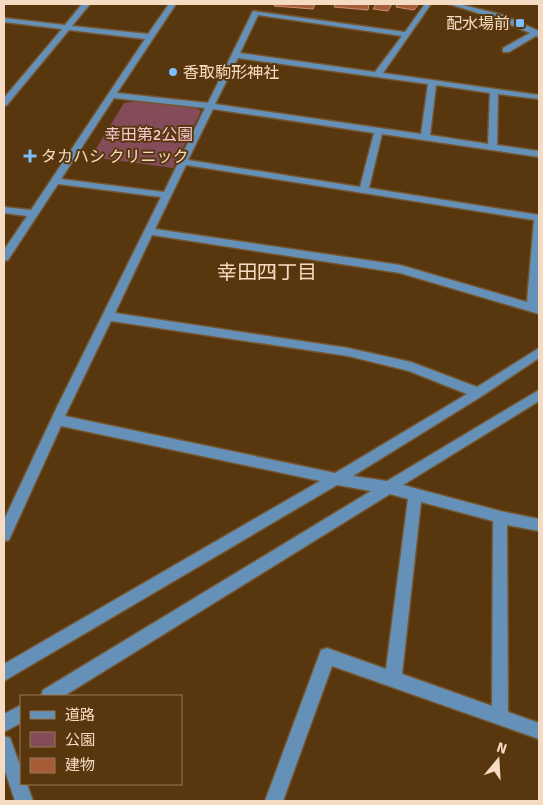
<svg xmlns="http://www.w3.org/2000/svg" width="543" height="805" viewBox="0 0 543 805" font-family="Signika,'Noto Sans JP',sans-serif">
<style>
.green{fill:#844c58}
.building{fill:#a65c36;stroke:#cd8d6e}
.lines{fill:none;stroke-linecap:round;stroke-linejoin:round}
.minor-casing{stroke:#75552e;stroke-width:3}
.minor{fill:#6591b8;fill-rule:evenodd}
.poi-dot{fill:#7bbef9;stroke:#59370e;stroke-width:2}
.labels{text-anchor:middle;stroke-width:4;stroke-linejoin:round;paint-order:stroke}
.far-poi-label{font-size:16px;fill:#f5dbc1;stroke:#59370e;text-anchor:start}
.far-park-label{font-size:16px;fill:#fac9d2;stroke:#59370e}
.neighbourhood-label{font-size:20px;fill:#f5dbc1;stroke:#59370e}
</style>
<rect width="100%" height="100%" fill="#59370e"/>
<!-- green -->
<path class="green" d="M136,101L194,107L201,111L173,168L91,157L124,103Z"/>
<!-- building -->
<path class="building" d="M275,4H315L313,9L274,6Z
M335,4H369L368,10L334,7Z
M376,4H392L388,11L373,9Z
M397,4H419L414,10L396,7Z"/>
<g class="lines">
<defs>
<path id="minor" d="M82,4H90L72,26L148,34L169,4H176L117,93L208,103L253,11L405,32L425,4H431L383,73L539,95V99L498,94L497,145L539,151V157L382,134L369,188L539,215L538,306L539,314L400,273L152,235L115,313L348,348L411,362L477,387L539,348V358L482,396L353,476L387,481L539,390V401L403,485L500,511L539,519V531L507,525L508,712L539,723V739L332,666L283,801H265L321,650L327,648L386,669L408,499L390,494L64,696H41L43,690L371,491L337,485L4,681V664L320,481L61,426L9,540L4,541V520L57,407L161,197L58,184L8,260L4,261V250L27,216L4,213V207L31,210L145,39L69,30L7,105L4,106V98L62,29L4,22V18L65,25ZM258,15L402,36L375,72L240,53ZM238,58L428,84L421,134L215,104ZM436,85L490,93L488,144L430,135ZM114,98L205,108L164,192L61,179ZM213,109L374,133L360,187L188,160ZM186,165L534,220L527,302L400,265L155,229ZM111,321L348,356L409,371L467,394L335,473L65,416ZM421,502L493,521L492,706L402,674Z
M449,4H459L503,15L539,31V37L536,36L509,52H503V48L530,33L497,19Z
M21,705V723L4,732V714Z
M4,736L10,738L21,768V784H27L33,801H15L4,768Z"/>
</defs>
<!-- minor casing -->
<use href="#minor" class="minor-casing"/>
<!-- minor -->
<use href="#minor" class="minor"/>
</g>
<!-- markers -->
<g class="poi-dot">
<rect x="515" y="18" width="10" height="10" rx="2.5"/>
<circle cx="173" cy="72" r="5"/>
<path d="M27.5 148.5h5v5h5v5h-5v5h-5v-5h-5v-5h5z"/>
</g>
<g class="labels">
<!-- far-poi labels -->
<g class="far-poi-label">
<text x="510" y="29" text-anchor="end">配水場前</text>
<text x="183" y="78">香取駒形神社</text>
<text x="41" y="162">タカハシ クリニック</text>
</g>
<!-- far-park labels -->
<g class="far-park-label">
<text x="149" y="140">幸田第2公園</text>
</g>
<!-- neighbourhood labels -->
<g class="neighbourhood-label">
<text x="267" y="279">幸田四丁目</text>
</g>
</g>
<!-- border -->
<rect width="543" height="805" fill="none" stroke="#f5dbc1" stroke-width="10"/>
<!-- legend -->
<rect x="20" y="695" width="162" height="90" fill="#59370e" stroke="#977956"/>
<rect x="30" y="711" width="25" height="8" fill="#6591b8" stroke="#977956"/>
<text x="65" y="720" font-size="15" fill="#f5dbc1">道路</text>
<rect x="30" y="732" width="25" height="15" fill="#844c58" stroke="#977956"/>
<text x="65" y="745" font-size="15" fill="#f5dbc1">公園</text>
<rect x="30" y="758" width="25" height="15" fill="#a65c36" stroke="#977956"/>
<text x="65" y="770" font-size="15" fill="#f5dbc1">建物</text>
<!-- north arrow -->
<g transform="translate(498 760) rotate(18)" stroke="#59370e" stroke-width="4" paint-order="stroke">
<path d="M0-4L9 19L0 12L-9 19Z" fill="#f5dbc1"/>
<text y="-8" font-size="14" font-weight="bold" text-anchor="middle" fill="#f5dbc1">N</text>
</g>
</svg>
